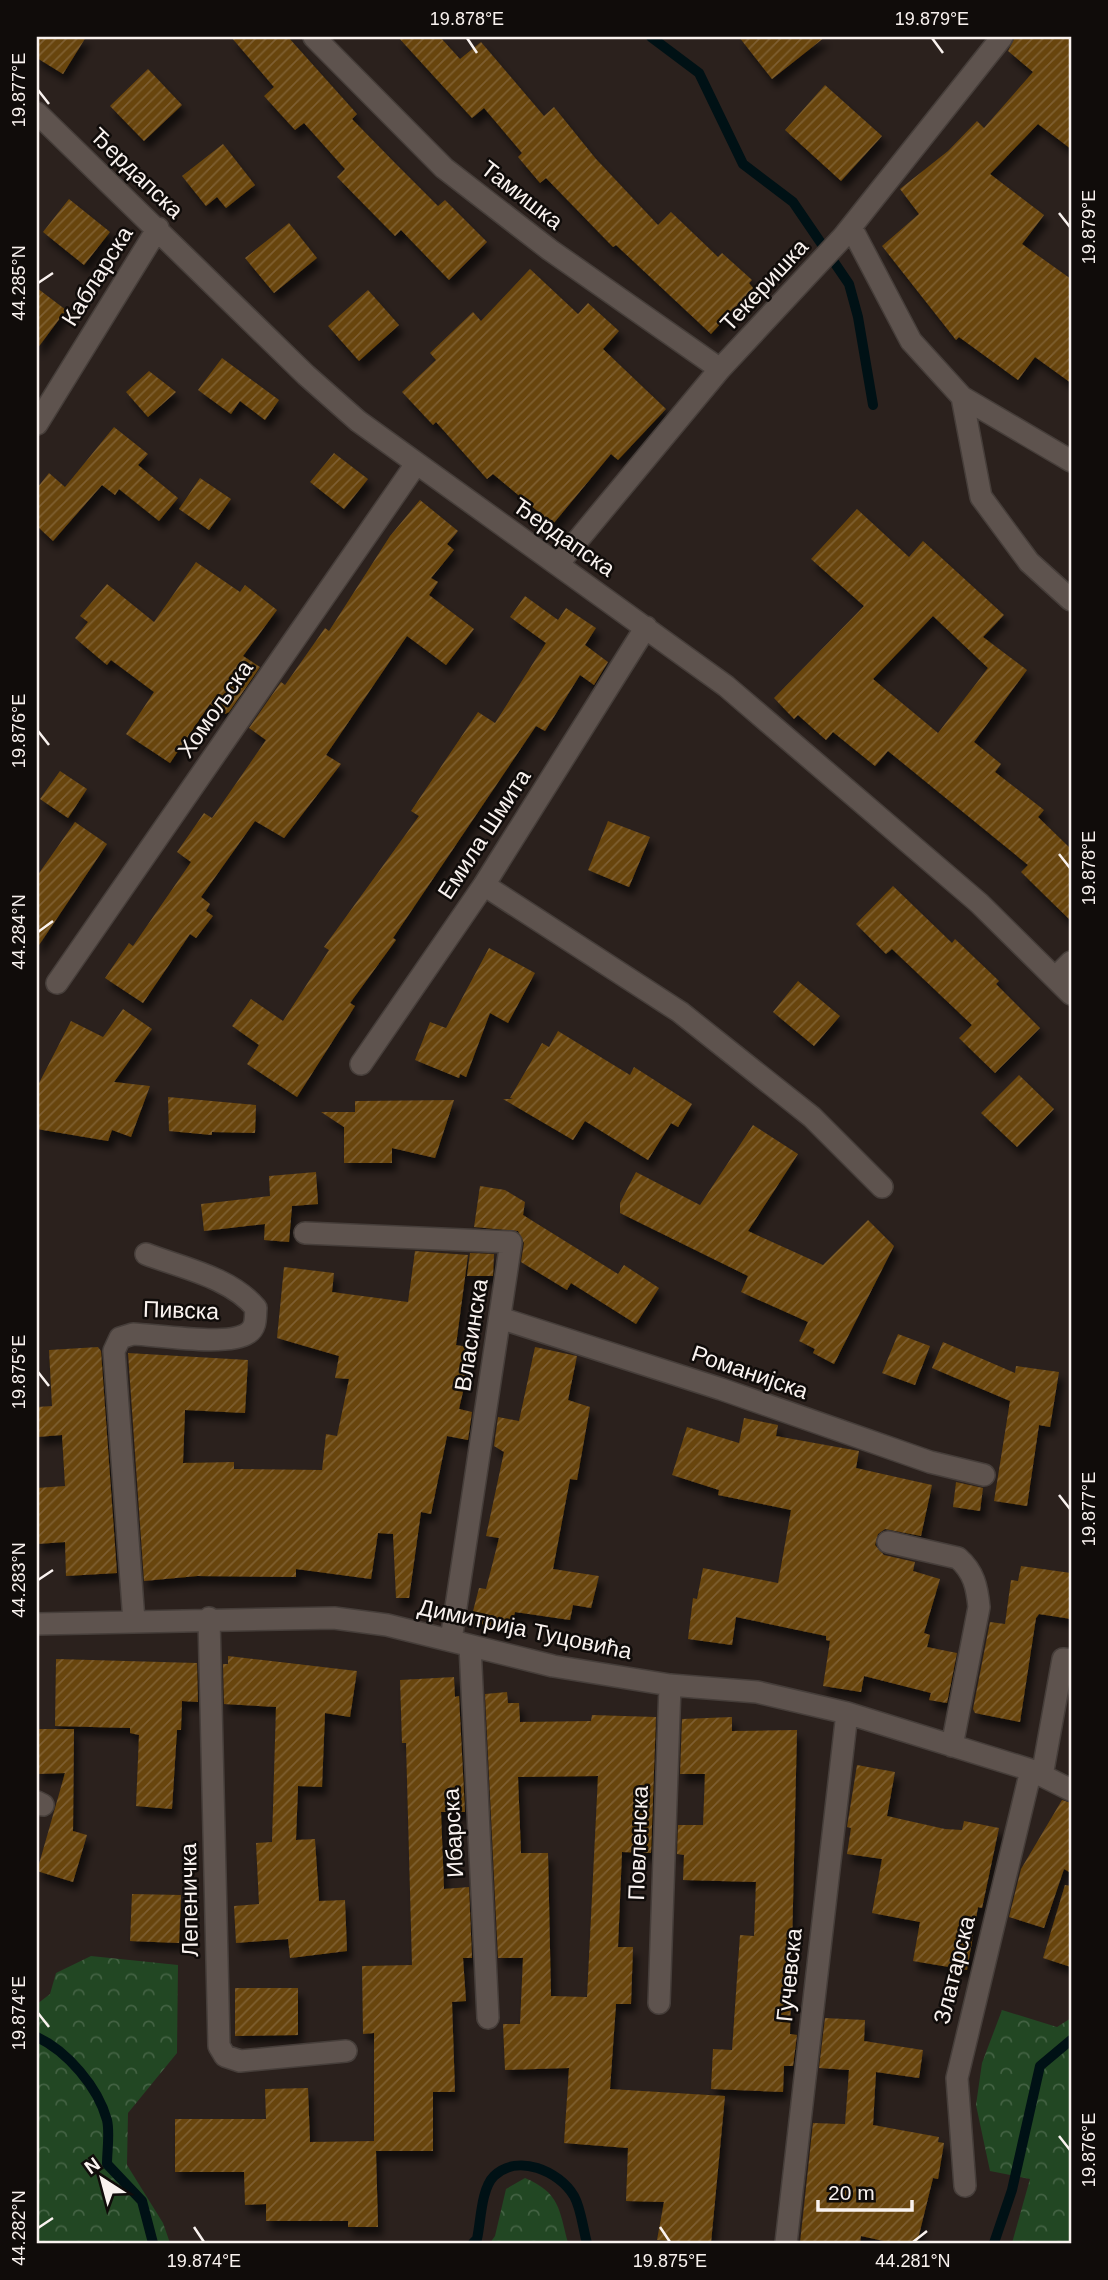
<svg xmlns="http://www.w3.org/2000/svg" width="1108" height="2280" viewBox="0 0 1108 2280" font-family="Arial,sans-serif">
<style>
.forest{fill:url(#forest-crowns)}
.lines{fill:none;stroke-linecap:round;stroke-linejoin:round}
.stream{stroke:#001115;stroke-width:10}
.building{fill:url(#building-hatch);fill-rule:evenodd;filter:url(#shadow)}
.minor-casing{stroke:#463e3a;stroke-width:24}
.minor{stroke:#5e534e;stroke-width:21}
.ticks{fill:none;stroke:#f9f2ef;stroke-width:2.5}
.labels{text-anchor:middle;stroke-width:5;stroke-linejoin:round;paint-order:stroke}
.street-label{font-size:23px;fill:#f9f2ef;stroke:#100c0a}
.neatline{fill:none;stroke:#f9f2ef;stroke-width:2.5}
.ticks-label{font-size:18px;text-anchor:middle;fill:#f9f2ef}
</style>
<defs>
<pattern id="forest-crowns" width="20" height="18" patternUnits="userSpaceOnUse" patternTransform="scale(1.75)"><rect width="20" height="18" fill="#224723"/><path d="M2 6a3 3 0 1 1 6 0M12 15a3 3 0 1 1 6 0" fill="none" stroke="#436243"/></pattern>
<pattern id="building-hatch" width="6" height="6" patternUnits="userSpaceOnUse" patternTransform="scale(1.75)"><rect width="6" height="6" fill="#67440e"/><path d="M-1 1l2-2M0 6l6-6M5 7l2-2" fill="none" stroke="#7e5f31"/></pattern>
<filter id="shadow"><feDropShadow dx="4.5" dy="8" stdDeviation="3.5" flood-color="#0009"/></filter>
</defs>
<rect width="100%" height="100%" fill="#2b211d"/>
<!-- forest -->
<path class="forest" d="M91,1956L178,1965L177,2053L128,2113L127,2165L163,2223L170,2243H37V2004L50,1994L56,1973Z
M1002,2010L1057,2027L1071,2018V2243H1012L1030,2179L990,2171L976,2105L982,2063Z
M525,2178C560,2193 559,2209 568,2243H490L495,2236L506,2189Z"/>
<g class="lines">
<!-- stream -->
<path class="stream" d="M651,37L699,73L743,164L793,202L849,284L858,317L873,405
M37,2037C67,2051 98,2087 107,2120C110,2133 107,2151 107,2164L142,2201L153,2243
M473,2243L477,2239C481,2221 481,2189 494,2176C518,2153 559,2171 574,2196C581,2208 583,2229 587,2243
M994,2243L1012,2190L1040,2066L1071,2040"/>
</g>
<!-- building -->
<path class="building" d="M37,37H86L63,74L37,58Z
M231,37H288L357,114L352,119L395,163L438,206L445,200L487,242L449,280L401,230L395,236L337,177L345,169L304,123L295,130L264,96L274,87Z
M398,37H440L460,59L481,42L544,116L554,107L596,159L658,225L671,212L718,257L722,253L752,280L749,283L753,288L711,334L616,245L613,247L546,178L540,183L518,157L522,153L484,108L472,118Z
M739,37H825L772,79Z
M1015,37H1071V149L1038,124L990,174L1044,215L1022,244L1071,279V383L1035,357L1018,380L959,337L956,340L882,246L919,214L900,189L948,151L977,121L984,128L1033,72L1008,51Z
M148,69L182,105L144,141L110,106Z
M825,85L882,136L841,181L785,130Z
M223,144L255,185L226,208L217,197L206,206L182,176Z
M69,199L110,232L84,265L43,232Z
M289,223L317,258L274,293L245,258Z
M530,269L578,314L588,303L619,331L603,349L666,409L618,460L611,454L553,524L493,474L487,479L436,422L433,425L402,392L436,360L430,353L473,312L481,321Z
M37,288L66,310L37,349Z
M368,290L399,325L359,361L328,326Z
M222,358L279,400L265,420L240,401L231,414L198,390Z
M149,371L176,392L148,417L126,392Z
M114,427L148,454L138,465L178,498L159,521L119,489L115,495L102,485L53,541L37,526V488L49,473L65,487Z
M334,453L368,479L344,509L310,482Z
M200,478L231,499L209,530L179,509Z
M420,500L458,531L447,544L454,550L431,578L438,582L429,595L474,629L446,665L407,636L326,755L341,764L284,838L255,821L201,897L210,904L206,911L213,916L196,938L190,934L143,1003L105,978L129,943L133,946L191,862L177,852L204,813L212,818L266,740L249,728L281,682L285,685L325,628L329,631L390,536Z
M857,509L909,557L923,541L1004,615L983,637L1027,670L974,742L1001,764L995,772L1044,810L1038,817L1071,849V921L1021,872L1028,865L888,751L875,766L833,732L826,740L798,715L794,719L774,698L864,606L811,559ZM933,616L988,668L938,733L873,679Z
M196,562L240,592L245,585L277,610L243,656L260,667L229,712L225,714L210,704L170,763L126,734L154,692L111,660L107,665L75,638L88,622L80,616L107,584L154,622Z
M525,596L558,620L566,608L596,628L585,645L608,662L594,685L580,675L545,731L536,726L393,938L396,940L350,1003L355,1006L297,1097L247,1064L259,1045L232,1026L251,999L283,1021L329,950L324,947L419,816L411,811L478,712L495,723L546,643L510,617Z
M60,771L87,789L68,818L40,799Z
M608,821L650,837L629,887L588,870Z
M75,822L107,844L37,948V876Z
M893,886L952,943L955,939L999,981L996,984L1040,1028L995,1073L959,1038L972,1025L892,949L886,954L856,924Z
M489,948L535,973L508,1023L490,1013L466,1077L460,1074L459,1078L415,1060L430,1022L446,1028Z
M798,981L840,1016L814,1046L773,1012Z
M123,1009L152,1029L114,1082L150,1086L131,1137L112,1130L108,1141L37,1129V1087L71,1021L103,1037Z
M558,1031L630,1075L634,1067L692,1104L678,1127L671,1123L648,1160L585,1121L573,1140L503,1099H513L510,1098L542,1043L549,1047Z
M1019,1075L1054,1109L1017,1147L981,1113Z
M168,1097L256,1105L255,1133L212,1132V1135L169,1131Z
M454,1100L435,1158L392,1148V1163H344V1127L321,1112H355V1101Z
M753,1125L798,1154L748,1231L823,1265L868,1220L894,1246L834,1364L813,1353L815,1349L799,1341L808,1322L741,1292L748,1276L620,1213V1203L636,1172L700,1205Z
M316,1172L318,1204L292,1206L289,1242L264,1240L265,1224L204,1231L201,1204L270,1196L269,1176Z
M480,1186L505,1190L525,1202L523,1215L618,1274L624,1265L659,1288L636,1324L571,1283L567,1290L521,1262L524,1243L518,1231L474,1227Z
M415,1251L468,1255L456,1345L473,1348L459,1409L472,1412L468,1440L447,1436L431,1514L421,1512L409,1598H396L393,1534L378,1533L371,1579L296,1569V1577L197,1576L144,1581L128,1353L248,1360L245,1413L185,1410L183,1463L234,1462V1469L322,1470L326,1434L337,1436L349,1379L335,1378L339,1356L277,1338L284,1267L334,1273L332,1292L408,1302Z
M470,1253L494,1254L493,1276H467Z
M898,1334L930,1346L915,1385L882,1373Z
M943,1342L1015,1373L1016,1366L1059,1372L1050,1427L1039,1425L1027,1506L994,1501L1010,1401L932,1368Z
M98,1347L101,1351L117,1573L66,1576L65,1542L37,1544V1488L65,1486L62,1435L37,1437V1407L52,1406L49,1350Z
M535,1347L577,1356L568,1400L590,1407L577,1480L570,1479L553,1569L599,1576L591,1608L573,1605L570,1620L515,1612L510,1631L477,1623L479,1616L472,1615L479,1588L486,1589L499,1538L486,1536L504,1452L494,1446L498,1417L519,1421Z
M744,1418L778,1425L776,1436L859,1451L856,1468L932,1485L921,1536L885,1529L878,1534L875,1545L884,1555L915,1562L913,1571L940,1579L924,1633L930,1635L927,1647L957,1653L947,1703L929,1700L931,1693L864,1676L861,1692L823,1686L830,1641L826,1640V1636L736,1617L732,1645L688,1639L693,1598L697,1599L703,1568L778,1583L791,1510L718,1495L719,1490L672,1475L687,1427L739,1443Z
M956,1482L983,1488L980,1511L953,1507Z
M1021,1566L1071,1573V1619L1039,1614L1036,1618L1020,1722L975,1713L973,1709L990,1622L1005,1624L1011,1580L1018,1581Z
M228,1656L357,1671L350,1717L325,1713L322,1787L298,1786L296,1840L315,1839L319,1901L345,1900L347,1951L290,1958L288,1939L236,1943L234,1906L259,1904L256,1843L272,1842L276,1707L224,1704L223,1664H228Z
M56,1659L197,1663L198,1702L182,1701L181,1730H177L172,1809L136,1806L139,1735L130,1733V1728L55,1726Z
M454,1677L455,1697L459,1696L465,1812H441L444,1889L469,1887L472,1958H463L466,2001L452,2002L455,2092H433V2151H376L378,2227H348V2221H266V2204L245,2205L244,2172H175V2119H266L265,2089L308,2088L310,2142L374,2141V2033L363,2034L362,1966L412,1965L406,1743H402L400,1680Z
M507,1692L508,1703H519L520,1722L591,1721L592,1715L656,1717L651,1853L622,1852L618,1947H633L631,2004H616L610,2089L725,2096L711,2243L657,2240L664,2202L626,2201L628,2148L564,2143L569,2068L505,2070L503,2024H520L523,1958H498L485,1694ZM598,1776L587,1997L551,1996L548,1853H521L518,1777Z
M732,1717V1731L797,1730L790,2034L797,2035L793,2066H784L783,2092L711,2089L713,2049L732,2050L740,1935L754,1936L756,1882L683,1880L684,1855L677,1854L678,1825H703L705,1774H680L682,1719Z
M37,1729H74L73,1831L87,1835L73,1882L37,1871L65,1773L37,1774Z
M857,1765L895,1772L887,1816L945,1829L962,1830L964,1821L999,1828L982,1908L978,1907L967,1970L913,1961L920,1922L872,1913L882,1859L847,1854L851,1828L847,1827Z
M1062,1800L1071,1803V1873L1064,1869L1044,1928L1009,1917L1021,1869Z
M1065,1885L1071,1886V1967L1043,1958Z
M132,1894L181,1895L179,1943L130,1941Z
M235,1988H298V2035L235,2036Z
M825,2018L865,2020L864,2041L923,2050L919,2078L876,2072L873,2125L939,2137L938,2142L944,2143L938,2179L933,2178L917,2243H893L861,2236L860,2243H800L813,2123L845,2124L849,2070L819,2068Z"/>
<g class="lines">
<defs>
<path id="minor" d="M314,37L444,168L550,250L720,369
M37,113L306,375L358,421L726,686L979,903L1071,994
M851,227L911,341L962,397L1071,461
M962,397L981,497L1029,562L1071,600
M37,424L158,228
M558,564L720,369L843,237L1002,37
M484,885L680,1012L812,1117L882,1187
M1055,978L1071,962
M57,983L416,464
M361,1064L484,885L646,627
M305,1233L511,1242L451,1640
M500,1318L721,1389L930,1462L984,1475
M888,1542L958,1558C974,1572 977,1587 979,1607L952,1746
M209,1618L219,2046L225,2056L240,2061L346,2051
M134,1621L114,1351L120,1338L133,1334C158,1335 228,1347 248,1333C257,1327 255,1317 256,1308C230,1277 182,1268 146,1254
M37,1624L334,1618L387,1625L553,1666L670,1685L757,1692L847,1713L1031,1770L1071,1790
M470,1646L488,2018
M1042,1776L1063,1659L1071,1660
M37,1802L43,1805
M659,2003L670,1685
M965,2186L957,2078L1031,1770
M786,2243L847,1713"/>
</defs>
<!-- minor casing -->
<use href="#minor" class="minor-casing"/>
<!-- minor -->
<use href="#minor" class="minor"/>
</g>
<!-- ticks -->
<path class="ticks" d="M467,38L477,53M932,38L943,53M38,90L49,104M1059,213L1070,227M38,283L53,273M38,731L49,745M1059,854L1070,868M38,932L53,921M38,1372L49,1386M1059,1495L1070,1509M38,1580L53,1570M38,2013L49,2027M1059,2136L1070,2150M194,2227L204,2242M660,2227L670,2242M38,2228L53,2218M913,2242L927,2231"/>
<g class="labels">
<!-- street labels -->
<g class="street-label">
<text transform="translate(137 173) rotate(44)" y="8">Ђердапска</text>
<text transform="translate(522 195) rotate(38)" y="8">Тамишка</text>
<text transform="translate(97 276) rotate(-58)" y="8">Кабларска</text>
<text transform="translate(764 285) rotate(-47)" y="8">Текеришка</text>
<text transform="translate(564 537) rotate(35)" y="8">Ђердапска</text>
<text transform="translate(215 709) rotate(-55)" y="8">Хомољска</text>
<text transform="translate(484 834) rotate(-57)" y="8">Емила Шмита</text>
<text transform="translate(181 1310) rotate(2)" y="8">Пивска</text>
<text transform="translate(471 1335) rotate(-81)" y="8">Власинска</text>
<text transform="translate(750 1372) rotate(19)" y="8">Романијска</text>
<text transform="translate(525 1629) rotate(12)" y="8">Димитрија Туцовића</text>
<text transform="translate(453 1833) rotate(-93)" y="8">Ибарска</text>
<text transform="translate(638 1843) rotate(-88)" y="8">Повленска</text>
<text transform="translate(189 1900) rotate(-91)" y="8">Лепеничка</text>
<text transform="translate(954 1970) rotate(-76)" y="8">Златарска</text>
<text transform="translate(789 1975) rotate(-84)" y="8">Гучевска</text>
</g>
</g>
<!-- border -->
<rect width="1108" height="2280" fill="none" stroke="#100c0a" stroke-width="77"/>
<!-- north arrow -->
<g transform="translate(102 2179) rotate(324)" stroke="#100c0a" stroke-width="5" paint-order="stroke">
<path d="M0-5L12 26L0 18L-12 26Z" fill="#f9f2ef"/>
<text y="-10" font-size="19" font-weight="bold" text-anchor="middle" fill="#f9f2ef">N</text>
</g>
<!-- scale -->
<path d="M818 2200v10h94v-10" fill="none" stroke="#f9f2ef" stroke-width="3.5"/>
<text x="828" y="2200" font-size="21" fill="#f9f2ef" stroke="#100c0a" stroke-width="5" paint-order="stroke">20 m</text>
<rect x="38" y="38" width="1032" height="2204" class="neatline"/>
<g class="ticks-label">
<text x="467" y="25">19.878°E</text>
<text x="932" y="25">19.879°E</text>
<text transform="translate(19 90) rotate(-90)" y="6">19.877°E</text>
<text transform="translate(1089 227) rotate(-90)" y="6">19.879°E</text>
<text transform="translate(19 283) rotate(-90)" y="6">44.285°N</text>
<text transform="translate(19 731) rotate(-90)" y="6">19.876°E</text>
<text transform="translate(1089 868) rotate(-90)" y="6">19.878°E</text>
<text transform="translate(19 932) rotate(-90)" y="6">44.284°N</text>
<text transform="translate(19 1372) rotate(-90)" y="6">19.875°E</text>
<text transform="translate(1089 1509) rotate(-90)" y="6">19.877°E</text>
<text transform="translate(19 1580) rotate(-90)" y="6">44.283°N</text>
<text transform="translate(19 2013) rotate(-90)" y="6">19.874°E</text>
<text transform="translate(1089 2150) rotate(-90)" y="6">19.876°E</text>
<text transform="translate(19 2228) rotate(-90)" y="6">44.282°N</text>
<text x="204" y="2267">19.874°E</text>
<text x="670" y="2267">19.875°E</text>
<text x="913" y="2267">44.281°N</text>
</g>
</svg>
